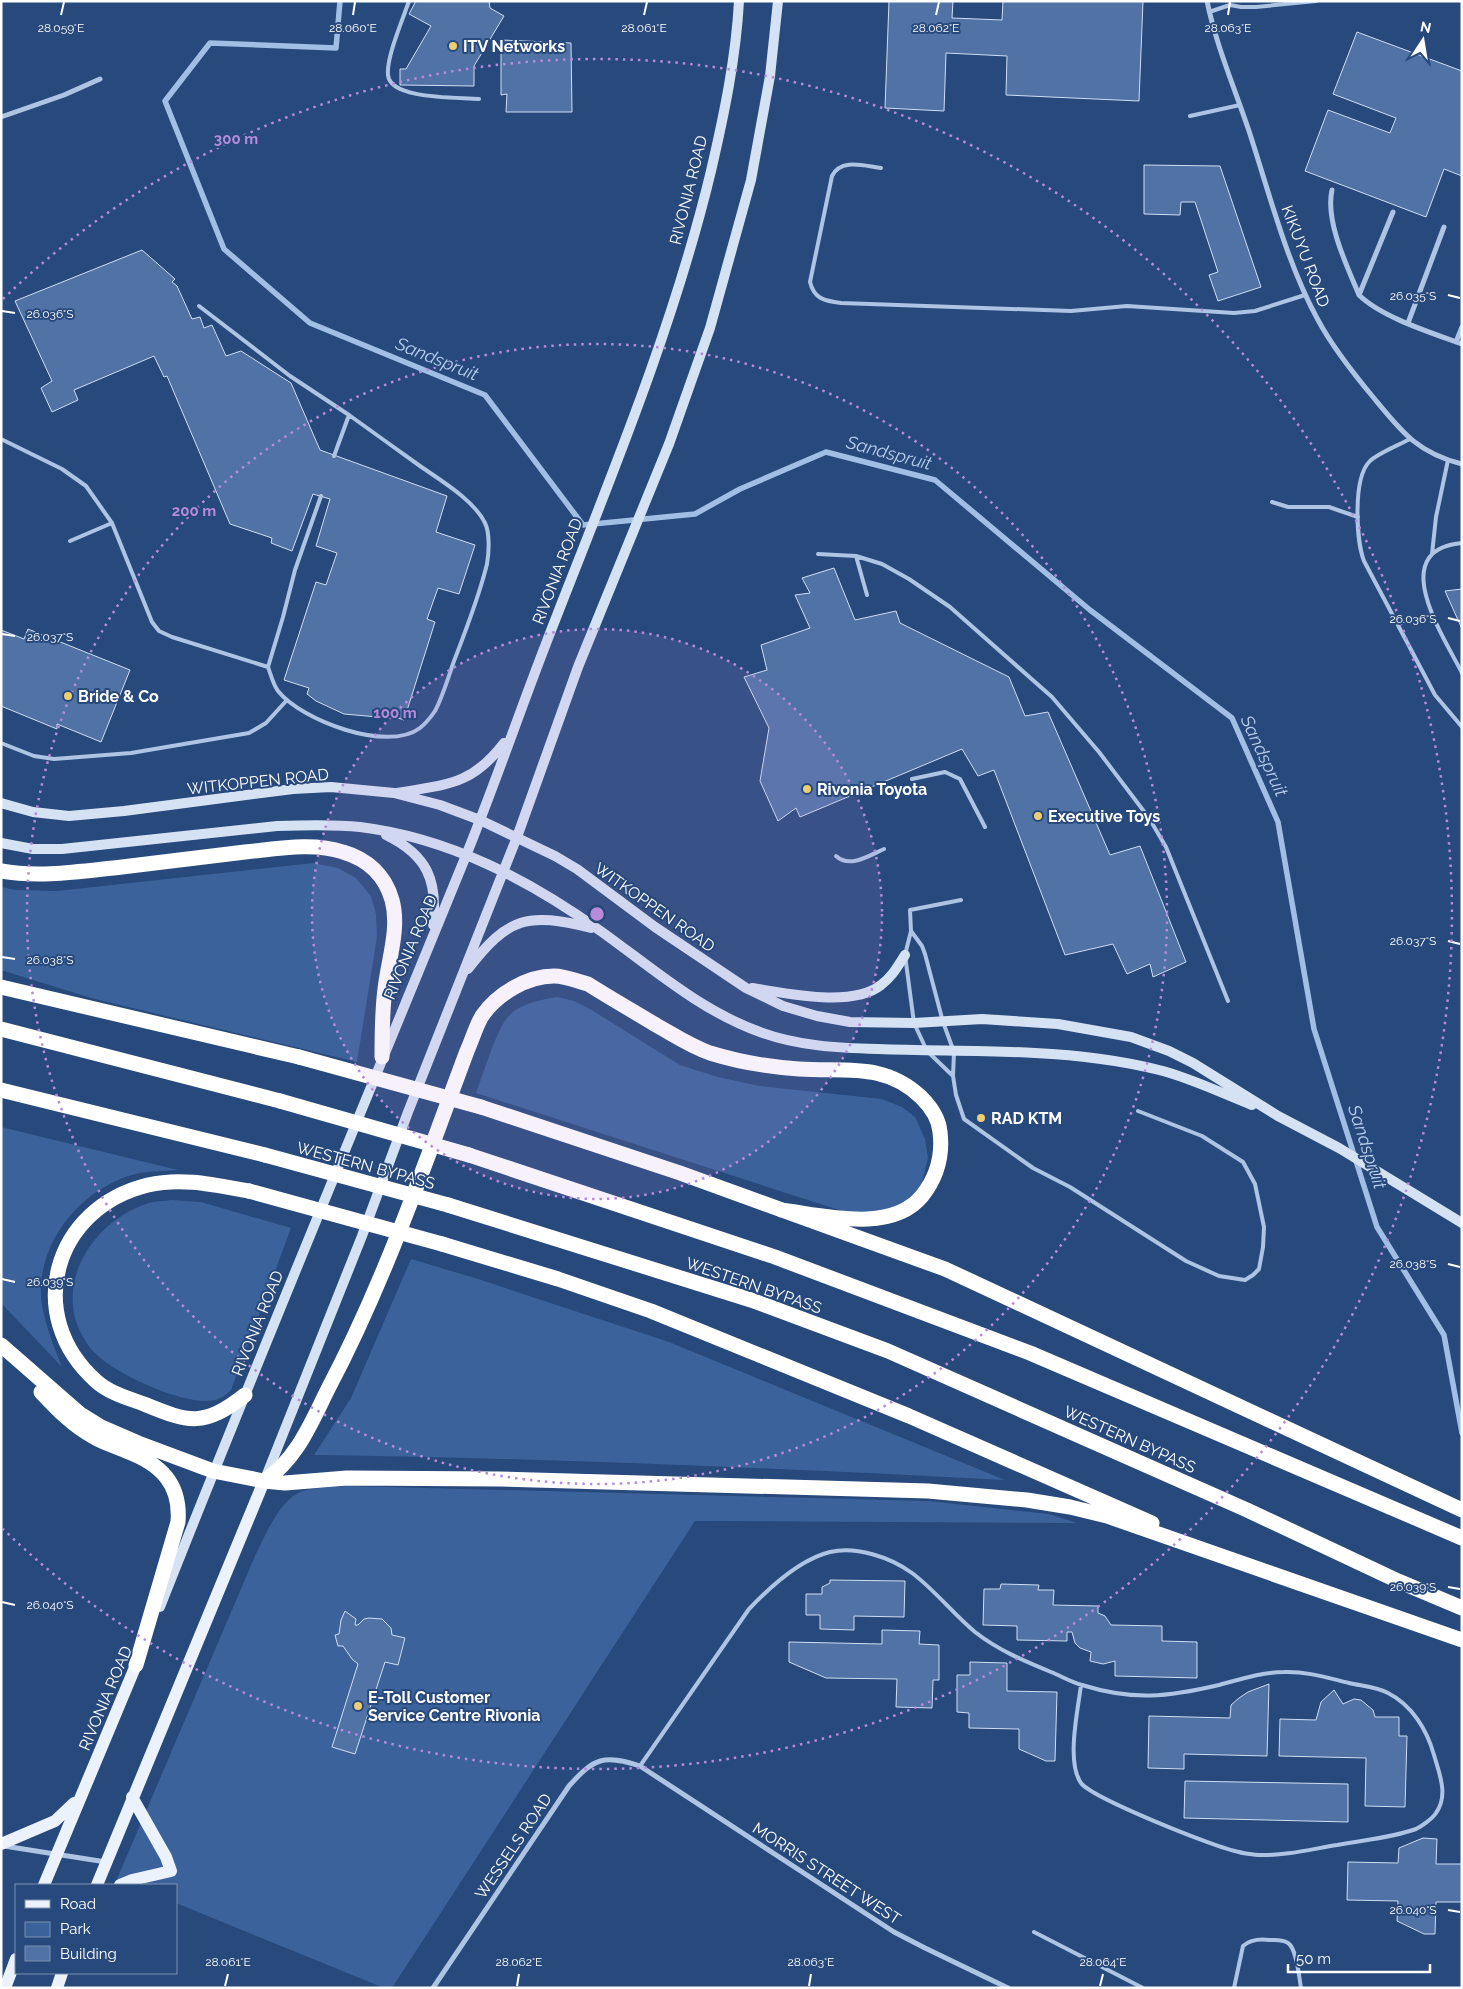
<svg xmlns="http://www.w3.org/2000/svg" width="1463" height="1989" viewBox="0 0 1463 1989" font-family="Raleway,sans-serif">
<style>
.green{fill:#3b629a}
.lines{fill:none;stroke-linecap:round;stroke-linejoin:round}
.stream{stroke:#a1bee5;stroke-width:5.5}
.building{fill:#5072a5;stroke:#cfdef4}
.lane{stroke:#adc4e4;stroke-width:4}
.street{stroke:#adc4e4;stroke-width:5}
.secondary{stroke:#d5e2f4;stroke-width:10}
.primary{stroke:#ecf2fc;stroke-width:12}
.highway{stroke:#fff;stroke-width:15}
.highway-bridge{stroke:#fff;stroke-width:15}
.ticks{fill:none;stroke:#fff;stroke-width:2}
.ring{fill:none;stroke:#b68bdc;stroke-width:2.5;stroke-dasharray:2.5 5}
.poi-dot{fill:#ecce73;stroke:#27497c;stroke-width:2}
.labels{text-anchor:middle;stroke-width:4;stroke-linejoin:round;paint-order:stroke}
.poi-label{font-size:16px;font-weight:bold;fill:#fff;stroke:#27497c;text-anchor:start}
.street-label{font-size:16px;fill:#fff;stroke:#27497c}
.water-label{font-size:18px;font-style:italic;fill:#b8ceec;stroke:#27497c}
.ticks-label{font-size:12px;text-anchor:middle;fill:#fff;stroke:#27497c;stroke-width:4;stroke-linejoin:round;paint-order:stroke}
.centre{fill:#b68bdc;stroke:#27497c;stroke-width:2.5}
.ring-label{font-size:15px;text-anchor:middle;font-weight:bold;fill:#b68bdc;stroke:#27497c;stroke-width:4;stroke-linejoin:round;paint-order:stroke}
</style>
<rect width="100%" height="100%" fill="#27497c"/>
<!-- green -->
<path class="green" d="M313,863L338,868L356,878L371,896L376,914L377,937L357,1062L91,998L1,970V887L16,890L57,891Z
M557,997L574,1001L590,1009L680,1065L718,1077L759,1086L882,1099L902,1107L915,1117L925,1139L928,1158L920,1190L908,1201L869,1217L842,1211L476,1093C483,1075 496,1031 507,1018C518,1004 540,1000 557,997Z
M1,1127L178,1170C166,1171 152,1171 140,1173C82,1185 33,1245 42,1305C46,1327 54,1347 62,1367L1,1303Z
M172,1200L201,1202L291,1228L231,1390C227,1394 221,1399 215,1400C186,1407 118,1375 97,1355C92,1351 88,1345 85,1340C51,1287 92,1222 146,1204C154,1201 164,1201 172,1200Z
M411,1259L475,1278L669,1342L1005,1480C774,1468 544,1458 314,1455L351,1398Z
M349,1486L929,1501L1049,1514L1077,1523L695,1521L392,1988H384L176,1903V1885H133L117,1879L255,1556C265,1536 280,1498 303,1491C317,1487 334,1487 349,1486Z"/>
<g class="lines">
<!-- stream -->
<path class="stream" d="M340,1L336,48L210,43L165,101L224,249L310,323L485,395L583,525L695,514L740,489L826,452L935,480L1090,610L1232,718L1278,822L1314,1029L1377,1227L1444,1335L1462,1433"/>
</g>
<!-- building -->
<path class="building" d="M416,1H489L490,8L504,16L474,66V86L400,85V69H406L431,26L409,14Z
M889,1H953L952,18L1002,20L1003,1H1143L1139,101L1006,95L1007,56L946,53L944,111L885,108Z
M1357,32L1462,71V176L1444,169L1426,217L1305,171L1328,110L1390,133L1396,118L1333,94Z
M501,40L571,43L572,112H506L507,94L501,95Z
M1144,165L1220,166L1261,287L1218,301L1209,275L1218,272L1195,202H1181L1180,215L1144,214Z
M142,250L175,279L172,282L177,286L192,319L200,317L204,328L212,325L226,356L241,351L291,383L320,450L447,496L436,532L475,545L459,594L438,588L427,619L435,622L404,720L380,712L378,717L344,714L316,701L307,694L309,688L284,680L316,582L326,585L337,553L316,546L330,499L313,494L292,551L271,543L272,538L230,524L167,376L164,377L154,356L74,390L78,400L52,412L41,388L52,381L15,301Z
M834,568L855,620L896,611L900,623L1009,677L1025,716L1048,712L1110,855L1140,846L1186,962L1153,977L1150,964L1127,974L1113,944L1065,955L994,770L978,776L962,749L800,817L796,808L778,821L760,781L769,728L744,677L767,670L761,645L810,628L795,595L810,593L802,578Z
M1462,589V629L1445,591Z
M28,629L130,670L101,742L57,724V729L1,706V630L24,639Z
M830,1580L905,1581L904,1617L854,1616V1630L820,1629V1615H806V1594H822V1587L830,1583Z
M1001,1584L1039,1585L1038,1590H1054L1053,1605L1098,1606V1613L1105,1616L1111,1625L1162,1626V1641L1197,1642V1678L1115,1676V1661L1103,1664L1090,1661L1091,1652L1080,1648L1075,1643L1072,1632H1067V1641L1017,1640V1626L983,1625L984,1589H1000Z
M345,1611L356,1619L355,1625H358L364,1619L369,1618L382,1619L391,1628L392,1635L405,1638L398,1665L385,1662L355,1754L332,1747L358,1664L352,1659L343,1646H338L335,1635L339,1634L341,1620Z
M882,1630L920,1631L919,1644L939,1645V1680H933L932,1708L896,1707L897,1679L826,1678L789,1662V1642L882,1644Z
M970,1662L1007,1663V1691L1057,1692L1055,1761H1046L1019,1749V1729L969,1728V1713L957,1712V1675H970Z
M1269,1684L1267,1756L1184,1754V1769L1148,1768L1149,1716L1230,1718L1231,1705L1239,1698L1248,1692Z
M1334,1690L1343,1704L1354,1699L1361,1700L1373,1710L1375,1717H1399V1736H1407L1405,1807L1365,1806L1366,1758L1279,1756L1280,1719L1316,1720L1321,1702Z
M1185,1781L1348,1784V1822L1184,1818Z
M1423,1838L1437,1839L1436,1864H1462V1902H1436L1435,1934H1424L1397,1921L1398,1901L1347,1900L1348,1862L1398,1863L1399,1848Z"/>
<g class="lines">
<!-- lane -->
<path class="lane" d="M409,1C403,19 386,58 388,75C390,100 459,97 479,99
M1209,12L1230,5L1241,7H1256L1316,1
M1190,116L1240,105
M881,168C864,166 841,158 832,176L810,282C814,299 825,301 841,303L1071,311L1127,306L1234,313L1255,311L1305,295
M199,306L290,376L349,415L334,456
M1,439L62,469L86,486L112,523L152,622L159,631L172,637L268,667L283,617L295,570L321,496
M1410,439C1399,445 1376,454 1369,462C1353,479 1356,540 1364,561L1435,695L1462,727
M1272,502L1288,507H1329L1358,517
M70,541L112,523
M1462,543C1385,550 1444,637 1462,673
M818,554L856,556L882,564L909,579L950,607L1052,697L1099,752L1149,818L1166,847L1228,1001
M1432,554L1436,517L1448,460
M856,556L867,595
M268,667C271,675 273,684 278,691C301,720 387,753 420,728C426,723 431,717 435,711C443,696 448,678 454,661C466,630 479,597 487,564C489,553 490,533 485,523C474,500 440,480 420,466C396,449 373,432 349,415
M1,743L34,756L54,759L131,753L249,733L266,723L287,700
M912,779L945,772L960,779L985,827
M836,856C850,869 870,855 884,849
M911,931L922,946L925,954L943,1022L954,1052L953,1076L956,1095L964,1119L1033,1168L1070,1187L1186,1261L1219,1276L1245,1280L1253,1275L1259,1269L1263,1247L1264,1227L1255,1184L1243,1162L1202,1136L1138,1111
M953,1076L927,1051L914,1023L905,955L911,931L910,910L961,900
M640,1766L749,1609C769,1588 801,1559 830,1552C856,1546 890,1557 912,1573C935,1590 953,1614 975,1632C998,1650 1024,1661 1051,1672C1061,1676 1071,1682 1082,1685C1133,1701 1168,1697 1219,1685C1241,1679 1262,1672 1284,1672C1306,1671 1328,1678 1349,1683C1362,1686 1377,1687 1388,1693C1412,1705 1427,1730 1434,1755C1439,1773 1449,1795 1436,1813C1432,1819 1422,1826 1416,1829C1391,1838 1363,1840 1337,1845C1312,1849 1285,1856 1258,1855C1252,1854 1245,1854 1239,1852C1216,1848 1092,1798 1081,1783C1066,1762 1078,1710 1081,1685
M1034,1932L1143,1988
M1234,1988L1243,1946C1250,1940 1261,1939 1269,1940C1275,1940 1283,1939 1288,1943C1297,1949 1299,1977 1301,1988"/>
<!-- street -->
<path class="street" d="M1207,1C1216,45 1235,89 1249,131C1269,192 1287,264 1318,320C1333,348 1353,373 1373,397C1401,431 1417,453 1462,464
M1,117L64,95L100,79
M1332,190C1325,221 1347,266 1359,295C1381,317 1432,333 1462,344
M1359,295L1393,212
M1408,323L1444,227
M1456,342L1462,327
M4,1846L106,1862
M433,1988L569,1786C594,1758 604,1754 640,1766L894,1932L925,1948L1008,1988"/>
<!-- secondary -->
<path class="secondary" d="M397,793C447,784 471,786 504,743
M1,803L33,812L69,816L124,811L293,789L331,787L394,793L440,805L480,820L555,856L577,869L655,927L746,988L783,1006L817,1016L850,1022L914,1023L982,1019L1058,1024L1131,1037L1169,1051L1193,1063L1278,1116L1339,1148L1462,1223
M386,835C427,855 438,880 433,925
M1,843L33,849H62L277,826C305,825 333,824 360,827C450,838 529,880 602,932C652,968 701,1011 760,1032C798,1046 838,1048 878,1049C931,1051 983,1050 1035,1053C1076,1055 1119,1060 1159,1070C1191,1078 1221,1093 1252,1105
M468,969C508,917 527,912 591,928
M752,988C786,993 852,1008 881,985C892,977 898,966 905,955
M265,1479L362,1236L408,1112L517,837L578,667L669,444L710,328L751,180L770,76L778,1
M160,1607C259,1356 363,1108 465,858C494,787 519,713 547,641C607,486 672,333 711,171C724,115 736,58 739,1"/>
<!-- primary -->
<path class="primary" d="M1,1844L55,1821L74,1803
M44,1885L136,1665
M97,1885L264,1481
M120,1885L132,1880L171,1871L166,1857L132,1797
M5,1988L16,1959
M57,1988L62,1973"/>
<!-- highway -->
<path class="highway" d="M1,871C41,878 82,871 122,867C163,862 204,857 245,852C276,849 313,842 343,852C367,859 385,875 392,900C400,928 388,961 385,989C382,1012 382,1035 382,1057
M1,987L299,1057
M1,1029L280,1101
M1,1090L265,1155
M481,1107L680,1173L945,1269L1462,1510
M469,1155L775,1257L1030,1353L1462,1538
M448,1205L751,1300L888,1351L1247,1510L1398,1581L1462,1608
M442,1244L558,1279L651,1311L909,1416L1152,1523
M1,1345L80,1414L101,1427L138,1443L213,1471L264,1481L285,1483L347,1478L499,1479L928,1491L1027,1500L1070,1507L1107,1516L1462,1640
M41,1392C57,1409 73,1426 94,1437C104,1443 115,1446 126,1451C161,1464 181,1484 178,1522L136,1665
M245,1395C204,1427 190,1423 144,1404C128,1398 109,1393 96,1381C23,1316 53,1208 148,1185C182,1177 215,1185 249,1191
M264,1481C297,1459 311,1423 328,1389C385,1281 424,1166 467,1051C472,1040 476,1026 482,1016C497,994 527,976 554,976C565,976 577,981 588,984C610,998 633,1011 656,1025C674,1035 690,1046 710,1053C739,1062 769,1067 799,1069C845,1072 884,1062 921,1097C930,1106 939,1119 940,1132C943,1156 937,1177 922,1196C891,1234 822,1215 781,1210"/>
<!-- highway-bridge -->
<path class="highway-bridge" d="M299,1057L481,1107
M280,1101L469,1155
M265,1155L448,1205
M249,1191L442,1244"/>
</g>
<!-- ticks -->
<path class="ticks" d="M61,15L64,2M353,15L355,2M644,15L647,2M936,15L939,2M1228,15L1230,2M1448,295L1460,298M2,311L15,313M1448,618L1460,621M2,634L15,636M1448,941L1460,944M2,957L15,959M1448,1264L1460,1267M2,1279L15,1282M1448,1587L1460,1589M2,1602L15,1605M1448,1910L1460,1912M225,1986L228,1974M517,1986L519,1974M809,1986L811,1974M1100,1986L1103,1974"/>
<!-- distance rings -->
<circle cx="597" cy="914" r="285" fill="#b68bdc" fill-opacity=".12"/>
<g class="ring">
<circle cx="597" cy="914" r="285"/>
<circle cx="597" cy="914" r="570"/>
<path d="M3 299A855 855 0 1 1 3 1529"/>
</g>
<!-- markers -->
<g class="poi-dot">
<circle cx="453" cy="46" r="5"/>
<circle cx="68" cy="696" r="5"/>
<circle cx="807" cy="789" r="5"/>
<circle cx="1038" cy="816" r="5"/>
<circle cx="981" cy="1118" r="5"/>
<circle cx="358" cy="1706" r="5"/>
</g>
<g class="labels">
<!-- poi labels -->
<g class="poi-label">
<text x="463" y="52">ITV Networks</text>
<text x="78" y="702">Bride &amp; Co</text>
<text x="817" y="795">Rivonia Toyota</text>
<text x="1048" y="822">Executive Toys</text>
<text x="991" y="1124">RAD KTM</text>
<text x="368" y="1703">E-Toll Customer<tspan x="368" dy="18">Service Centre Rivonia</tspan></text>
</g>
<!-- street labels -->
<g class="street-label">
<text transform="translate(688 190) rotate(-76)" y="6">RIVONIA ROAD</text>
<text transform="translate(1306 256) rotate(69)" y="6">KIKUYU ROAD</text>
<text transform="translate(557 571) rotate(-69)" y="6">RIVONIA ROAD</text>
<text transform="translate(258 781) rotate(-6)" y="6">WITKOPPEN ROAD</text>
<text transform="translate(655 907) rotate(35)" y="6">WITKOPPEN ROAD</text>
<text transform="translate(410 947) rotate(-67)" y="6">RIVONIA ROAD</text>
<text transform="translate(366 1165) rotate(15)" y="6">WESTERN BYPASS</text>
<text transform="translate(754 1285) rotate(19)" y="6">WESTERN BYPASS</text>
<text transform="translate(257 1323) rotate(-68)" y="6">RIVONIA ROAD</text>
<text transform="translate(1130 1439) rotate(24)" y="6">WESTERN BYPASS</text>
<text transform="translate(105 1698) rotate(-67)" y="6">RIVONIA ROAD</text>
<text transform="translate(513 1846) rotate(-56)" y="6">WESSELS ROAD</text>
<text transform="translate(827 1873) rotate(33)" y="6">MORRIS STREET WEST</text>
</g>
<!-- water labels -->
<g class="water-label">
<text transform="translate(437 359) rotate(22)" y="6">Sandspruit</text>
<text transform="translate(889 453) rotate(15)" y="6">Sandspruit</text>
<text transform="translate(1264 756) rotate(65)" y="6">Sandspruit</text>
<text transform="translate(1367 1147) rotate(72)" y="6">Sandspruit</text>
</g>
</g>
<g class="ticks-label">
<text x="61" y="32">28.059°E</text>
<text x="353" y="32">28.060°E</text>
<text x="644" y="32">28.061°E</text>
<text x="936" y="32">28.062°E</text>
<text x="1228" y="32">28.063°E</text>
<text x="1413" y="300">26.035°S</text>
<text x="50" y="318">26.036°S</text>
<text x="1413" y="623">26.036°S</text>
<text x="50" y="641">26.037°S</text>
<text x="1413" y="945">26.037°S</text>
<text x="50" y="964">26.038°S</text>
<text x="1413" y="1268">26.038°S</text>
<text x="50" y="1286">26.039°S</text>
<text x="1413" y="1591">26.039°S</text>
<text x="50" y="1609">26.040°S</text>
<text x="1413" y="1914">26.040°S</text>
<text x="228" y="1966">28.061°E</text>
<text x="519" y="1966">28.062°E</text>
<text x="811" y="1966">28.063°E</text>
<text x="1103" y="1966">28.064°E</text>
</g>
<circle cx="597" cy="914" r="8" class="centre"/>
<g class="ring-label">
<text x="236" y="144">300 m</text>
<text x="194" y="516">200 m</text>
<text x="395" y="718">100 m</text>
</g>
<!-- border -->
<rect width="1463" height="1989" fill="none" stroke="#ffffff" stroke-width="5"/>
<!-- legend -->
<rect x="15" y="1884" width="162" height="90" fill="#27497c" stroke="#7d92b0"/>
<rect x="25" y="1900" width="25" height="8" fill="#ecf2fc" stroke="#7d92b0"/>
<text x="60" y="1909" font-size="15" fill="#ffffff">Road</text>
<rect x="25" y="1922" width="25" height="15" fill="#3b629a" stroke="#7d92b0"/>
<text x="60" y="1934" font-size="15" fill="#ffffff">Park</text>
<rect x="25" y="1946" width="25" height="15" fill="#5072a5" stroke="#7d92b0"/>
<text x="60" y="1959" font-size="15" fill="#ffffff">Building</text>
<!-- north arrow -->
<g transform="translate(1423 40) rotate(12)" stroke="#27497c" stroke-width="4" paint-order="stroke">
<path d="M0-4L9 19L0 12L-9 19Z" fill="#ffffff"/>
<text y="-8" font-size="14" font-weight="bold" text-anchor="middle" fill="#ffffff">N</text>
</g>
<!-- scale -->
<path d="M1288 1964v8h142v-8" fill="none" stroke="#ffffff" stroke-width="2.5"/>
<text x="1296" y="1964" font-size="15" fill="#ffffff" stroke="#27497c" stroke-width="4" paint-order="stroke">50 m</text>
</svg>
